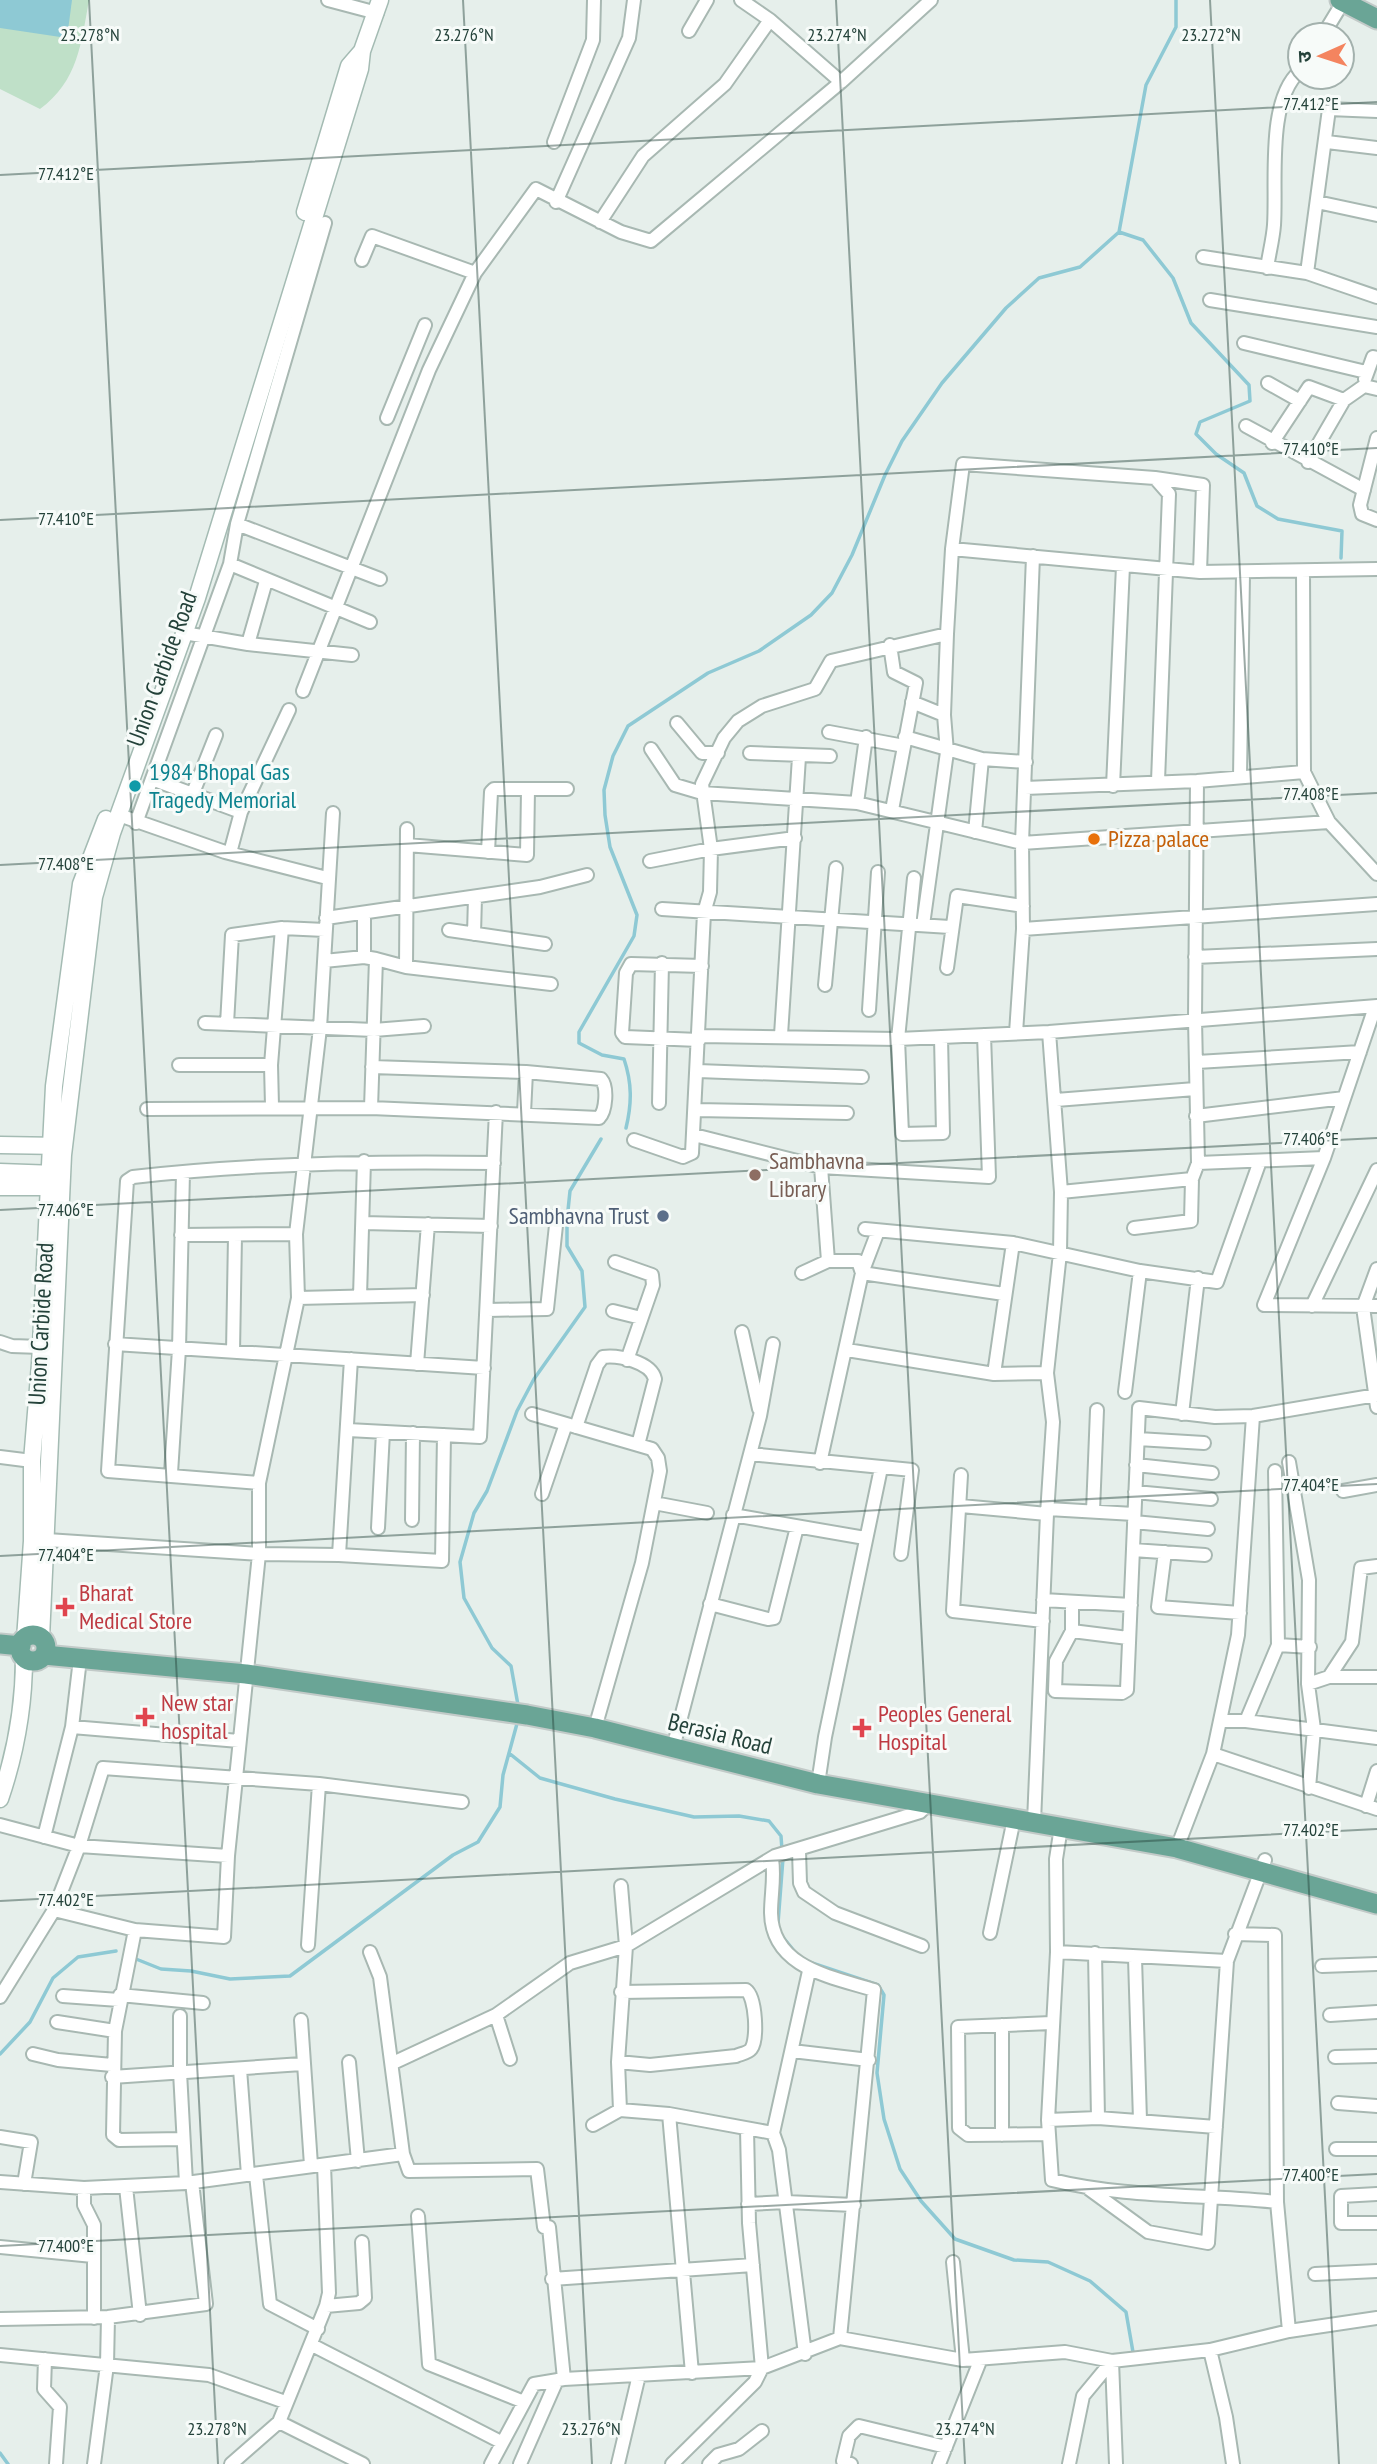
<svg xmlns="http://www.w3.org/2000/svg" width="1377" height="2464" viewBox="0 0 1377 2464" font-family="'PT Sans Narrow','Noto Sans Devanagari',sans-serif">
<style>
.green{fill:#bfe0c8}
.water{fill:#8ec9d4}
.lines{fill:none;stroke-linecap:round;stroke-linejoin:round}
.stream{stroke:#8ec9d4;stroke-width:3.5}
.street-casing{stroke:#a8b8b2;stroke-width:16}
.secondary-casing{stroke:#a4bbb3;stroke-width:19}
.primary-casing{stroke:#c2cac8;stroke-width:23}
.street{stroke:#fff;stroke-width:12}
.secondary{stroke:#fff;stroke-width:16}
.primary{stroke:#6aa596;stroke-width:19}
.ticks{fill:none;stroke:#24423a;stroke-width:2;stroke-opacity:0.45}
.culture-dot{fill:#0f9aa8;stroke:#f7fbf9;stroke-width:2.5}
.food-dot{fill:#e8710a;stroke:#f7fbf9;stroke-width:2.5}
.education-dot{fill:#8d6e63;stroke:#f7fbf9;stroke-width:2.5}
.service-dot{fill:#5c6f8a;stroke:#f7fbf9;stroke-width:2.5}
.health-dot{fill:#e0444e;stroke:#f7fbf9;stroke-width:2.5}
.labels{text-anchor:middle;stroke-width:6;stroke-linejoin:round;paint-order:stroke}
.street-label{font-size:24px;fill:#24423a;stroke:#f7fbf9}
.culture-label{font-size:24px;fill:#0d838f;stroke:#f7fbf9;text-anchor:start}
.food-label{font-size:24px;fill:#c56008;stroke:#f7fbf9;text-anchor:start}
.education-label{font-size:24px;fill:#785e54;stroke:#f7fbf9;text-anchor:start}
.service-label{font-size:24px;fill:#4e5e75;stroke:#f7fbf9;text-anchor:end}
.health-label{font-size:24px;fill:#be3a42;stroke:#f7fbf9;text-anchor:start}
.ticks-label{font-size:18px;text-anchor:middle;fill:#24423a;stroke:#f7fbf9;stroke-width:6;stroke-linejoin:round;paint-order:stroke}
</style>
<rect width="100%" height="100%" fill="#e6efeb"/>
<!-- green -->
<path class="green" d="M0,0H89C81,44 78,81 40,109L0,89Z"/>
<!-- water -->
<path class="water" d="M0,0H72L67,38L0,28Z"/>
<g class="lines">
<!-- stream -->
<path class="stream" d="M1119,232L1143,240L1173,278L1191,323L1249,385L1250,401L1200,422L1196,434L1216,454L1244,473L1257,506L1278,519L1342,531L1341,558
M626,1128C632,1103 632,1083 624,1059L602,1055L579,1043V1032L634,936L637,915L610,847L605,815L604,790L613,756L628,726L708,673L759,651L811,615L832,593L852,555L885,475L902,441L942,383L1006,308L1039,278L1080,267L1119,232L1146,85L1176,27V0
M518,1705L511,1666L492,1648L464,1598L460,1562L474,1513L487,1491L517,1411L534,1379L585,1307L582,1271L567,1246V1220L570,1191L601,1139
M509,1753L540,1778L615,1799L694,1817L739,1816L769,1821L781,1836L782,1850
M778,1923L783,1858
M782,1936L795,1952
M136,1959L161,1969L191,1971L230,1979L290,1976L453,1855L478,1842L500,1807L503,1775L518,1720
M809,1962L878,1985L884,1995L877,2073L884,2119L900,2169L921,2201L955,2239L1014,2260L1048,2262L1090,2281L1126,2312L1133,2352
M0,2054L30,2022L53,1978L78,1957L116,1951
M0,2453L8,2464"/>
<defs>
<path id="street" d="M328,0L377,13
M741,0L770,20L841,82
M689,31L707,0
M1323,35L1343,2
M554,142L593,40L594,0
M1327,142L1377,148
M556,202L629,38L634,0
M1317,202L1377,215
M600,222L643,156L725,84L770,20
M1203,257L1307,273L1377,297
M362,260L372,236L475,273
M1267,268C1269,254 1273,239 1274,225C1277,184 1266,100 1300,71
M1307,273L1329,109L1377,111
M1210,300L1377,327
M1244,343L1366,372
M1365,379L1373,357L1377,358
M1268,383L1300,401
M387,418L425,325
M1246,426L1364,490
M1377,438L1360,505L1362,514L1377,520
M1272,443L1309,387L1344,400
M1308,462L1344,400L1364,386L1377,389
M1155,478L1169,494L1158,781
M237,524L380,579
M952,549L1200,572L1377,569
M230,564L370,622
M1303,572L1304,772L1329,822L1377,874
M184,633L248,644L352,655
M248,644L266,581
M890,645L894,672L916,683L892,810
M303,691L429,370L475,273L536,189L621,232L651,241L841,82L931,0
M912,702L944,715
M677,723L702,753H718
M829,732L904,746
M905,737L982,759L1026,762
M651,749L675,785L702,793L857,803L1022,843L1329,822
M750,753L830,756
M1240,777L1243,574
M152,779L241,812
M1113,786L1123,566
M1025,788L1197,781L1304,772
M193,793L216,735
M857,803L866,737
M119,815L225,852L327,878
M136,823L230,564L237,524L325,223
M407,829L406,967L551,984
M975,832L982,759
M407,845L527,855L528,789
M488,852L491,792L494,789H567
M230,853L241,812L289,710
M650,861L711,849L795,838
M914,878L898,1039L902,1134L943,1133L941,1037
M662,909L950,927
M364,915V957L376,959L371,1108
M326,918L540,887L587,875
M923,925L947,752L944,715L947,634L952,549L963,464L1155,478L1203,485L1200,572
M1023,929L1377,904
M449,930L545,944
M474,934L475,897
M1195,957L1377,949
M376,959L406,967
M324,961L364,957
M947,968L957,896L1023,906
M825,985L836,868
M1375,1007L1324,1158L1264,1305L1377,1306
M869,1010L878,872
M205,1023L374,1030L424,1026
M227,1024L232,935L282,928L325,930
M1016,1033L1023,929L1022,843L1033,556
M781,1035L799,757
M700,1036L898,1039L1049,1032L1377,1006
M699,1040L625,1037L622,1033L626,973L631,964L702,966
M1197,1062L1360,1052
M179,1065H271
M698,1071L862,1077
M1056,1100L1195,1089
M659,1103L662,963
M272,1106L271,1065L282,928
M147,1109L371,1108L599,1118C606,1111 608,1087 601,1079L526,1072L372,1067
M696,1110L847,1113
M524,1113L526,1072
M1196,1116L1344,1098
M694,1135L821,1167L989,1177L984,1035
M634,1140L683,1157L692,1153L704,913L710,892L711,849L702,784L724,738L738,721L762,706L815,689L831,661L947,634
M1198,1163L1324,1158
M821,1167L828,1261
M1061,1192L1192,1179
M363,1223L491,1226
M1134,1228L1191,1221L1192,1179L1198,1163L1195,1019L1197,781
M865,1229L1013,1243L1140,1271L1217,1282L1260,1161
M181,1235L296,1234
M615,1262L652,1275L653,1285L627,1360
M1377,1269L1363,1307L1377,1407
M802,1273L828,1261H858L862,1273L1004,1294
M360,1296L364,1161
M298,1298L423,1295
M1312,1306L1377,1170
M487,1310L547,1309L557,1216
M613,1311L641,1318
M742,1332L759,1409
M0,1342L12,1346L41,1347
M115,1344L484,1368
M847,1350L994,1374L1047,1373
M233,1352L235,1236
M417,1364L428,1224
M994,1374L1013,1243
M1125,1392L1140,1271
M532,1414L652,1449L658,1458L660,1471L642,1563L595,1728
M1182,1414L1198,1278
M576,1427L597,1365L603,1357C619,1355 651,1362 655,1379L638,1445
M348,1430L480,1437L496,1112
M1138,1439L1204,1443
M750,1454L912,1470L901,1554
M0,1457L32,1461
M1289,1462L1309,1580L1308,1684L1314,1729L1309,1788
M820,1463L862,1273L878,1231
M1136,1465L1212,1473
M171,1473L179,1349L183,1172
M961,1475L953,1611L1043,1621
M259,1483L108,1471L127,1181L133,1177C253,1163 373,1161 494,1163
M1343,1491L1377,1485
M1135,1492L1211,1499
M542,1494L566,1424
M654,1503L707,1513
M961,1506L1047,1514L1053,1422L1047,1373L1060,1253L1061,1192L1049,1032
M1048,1509L1134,1514
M1093,1511L1097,1410
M733,1515L865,1538
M412,1520L413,1433
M1134,1522L1208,1529
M378,1528L383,1432
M47,1540L259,1554L339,1555L351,1359
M1133,1550L1205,1555
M1165,1552L1158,1607L1240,1613
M339,1555L442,1561L444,1435
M1043,1600L1131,1605
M1072,1602V1631L1056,1661L1055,1691L1122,1693L1127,1690L1139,1408L1215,1417L1253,1416L1377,1395
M710,1604L768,1619L774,1618L797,1527
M1072,1631L1128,1638
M1278,1645L1310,1647
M1329,1677L1352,1642L1361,1568L1377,1566
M1308,1684L1329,1677H1377
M1220,1721H1246L1377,1738
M1246,1721L1278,1645L1275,1471
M72,1727L239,1741
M673,1748L760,1416L773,1344
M1213,1754L1377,1809
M818,1784L825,1737L881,1468
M1366,1806L1377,1771
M1034,1822L1047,1514
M0,1825L79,1846L228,1856
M1061,1827L1056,1859L1057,1952L1048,2120L1052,2180C1125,2198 1202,2194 1277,2202
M44,1837L72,1727L80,1659
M1177,1848L1213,1754L1238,1635L1253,1416
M799,1851L800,1883L804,1892L835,1913L922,1946
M772,1859C775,1877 771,1894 771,1913C772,1968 832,1977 874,1990L840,2338
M621,1886L626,1946L618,2062L620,2110L669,2114L773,2133
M54,1910L135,1930L224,1937L228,1856L259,1554V1483L298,1298L296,1234L320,1028L333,813
M135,1930L115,2031L113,2135L119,2140L183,2139
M990,1933L1014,1819
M1235,1934L1275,1935L1277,2202L1289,2331
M308,1945L319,1784
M1057,1952L1227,1961
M1095,1953L1098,2118
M1135,1958L1140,2120
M1322,1966L1377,1964
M120,1995L203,2003
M63,1996L119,2000
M0,1997L54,1910L79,1846L103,1768L319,1784L462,1802
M496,2015L510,2059
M1330,2015L1377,2012
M180,2016V2072L186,2183
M301,2020L311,2165
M57,2022L115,2031
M1002,2025V2135
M792,2051L869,2060
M33,2054L58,2060L112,2065
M1335,2057L1377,2056
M349,2062L358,2161
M618,2062L650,2065L736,2056C740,2054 748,2053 751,2049C758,2040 756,1997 746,1990L621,1992
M393,2063L496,2015L570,1963L626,1946L775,1856L920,1812L928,1804
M240,2069L248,2175
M112,2077L302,2064
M1338,2103L1377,2106
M669,2114L692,2373
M1048,2120L1098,2118L1216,2127
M593,2125L620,2110
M1048,2134L968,2135L959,2128L958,2027L1051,2023
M0,2137L31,2142L24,2184
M1336,2149H1377
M403,2154L409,2171L537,2169L544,2227H549L564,2379
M256,2175L270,2304L318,2329
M0,2182L84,2188L186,2183L403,2154L380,1977L370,1952
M126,2187L140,2315
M84,2188V2205L94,2225V2318
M1089,2189L1148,2232L1208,2243L1227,1961L1265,1860
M1377,2194L1341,2196V2223H1377
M748,2204L786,2202L854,2205
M418,2216L429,2364L524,2402
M0,2247L93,2256
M953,2262L963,2360
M1315,2274L1377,2271
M552,2279L753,2265
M326,2306L359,2303L365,2298L362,2242
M0,2319L108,2317L206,2304L192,2182
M312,2345L501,2442
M1210,2350L1226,2417L1233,2464
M805,2354L779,2150L773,2133L809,1971
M0,2355L209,2375L285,2402
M45,2359L44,2389L60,2407L56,2464
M1112,2361L1116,2464
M279,2422L363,2464
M94,2464L107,2365L108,2317
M231,2464L279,2422L326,2306L329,2293L324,2165
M491,2464L534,2384L564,2379L762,2368L840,2338L963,2360L1065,2352L1112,2361L1210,2350L1289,2331L1377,2318
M520,2464L557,2380
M618,2464L639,2375
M672,2464L755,2382L762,2368L749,2223L747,2129
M709,2464L718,2455L739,2449L762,2431
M851,2464L843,2461L849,2436L859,2426L946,2447
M939,2464L980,2361
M1069,2464L1083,2396L1112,2361"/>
<path id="secondary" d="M305,212L349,66L362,51
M0,1145L61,1146
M0,1172L56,1174
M0,1187H56
M41,1638L63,1155L94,897L112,833L197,598L360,69L362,51L380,0
M25,1639L32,1541V1461L40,1364L54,1086L81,884L106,819
M0,1799C16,1752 24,1706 24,1658"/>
<path id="primary" d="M1340,0L1377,19
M20 1648a13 13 0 1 1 26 0a13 13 0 1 1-26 0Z
M0,1644L21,1646
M44,1655L246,1674L527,1715L595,1728L818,1784L1177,1848L1377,1904"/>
</defs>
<!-- street casing -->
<use href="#street" class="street-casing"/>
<!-- secondary casing -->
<use href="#secondary" class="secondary-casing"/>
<!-- primary casing -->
<use href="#primary" class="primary-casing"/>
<!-- street -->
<use href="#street" class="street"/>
<!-- secondary -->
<use href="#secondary" class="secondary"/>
<!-- primary -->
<use href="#primary" class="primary"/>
</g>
<!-- ticks -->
<path class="ticks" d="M89,0L218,2464M463,0L592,2464M836,0L965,2464M1210,0L1339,2464M0,175L1377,102M0,520L1377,448M0,865L1377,793M0,1210L1377,1138M0,1556L1377,1484M0,1901L1377,1829M0,2246L1377,2174"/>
<!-- markers -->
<circle class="culture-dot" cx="135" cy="786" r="7"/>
<circle class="food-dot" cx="1094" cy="839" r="7"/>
<circle class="education-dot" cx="755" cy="1175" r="7"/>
<circle class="service-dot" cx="663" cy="1216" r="7"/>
<g class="health-dot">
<path d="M61.5 1596.5h7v7h7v7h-7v7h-7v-7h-7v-7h7z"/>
<path d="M141.5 1706.5h7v7h7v7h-7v7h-7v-7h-7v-7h7z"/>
<path d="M858.5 1717.5h7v7h7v7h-7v7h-7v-7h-7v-7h7z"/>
</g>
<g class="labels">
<!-- street labels -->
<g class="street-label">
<text transform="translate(162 669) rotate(-70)" y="8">Union Carbide Road</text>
<text transform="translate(41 1324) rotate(-87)" y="8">Union Carbide Road</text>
<text transform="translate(720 1734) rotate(14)" y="8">Berasia Road</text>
</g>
<!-- culture labels -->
<g class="culture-label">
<text x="149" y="780">1984 Bhopal Gas<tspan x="149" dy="28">Tragedy Memorial</tspan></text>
</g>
<!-- food labels -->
<g class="food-label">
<text x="1108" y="847">Pizza palace</text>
</g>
<!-- education labels -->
<g class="education-label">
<text x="769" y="1169">Sambhavna<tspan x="769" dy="28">Library</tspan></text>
</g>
<!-- service labels -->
<g class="service-label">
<text x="649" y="1224">Sambhavna Trust</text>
</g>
<!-- health labels -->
<g class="health-label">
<text x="79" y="1601">Bharat<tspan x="79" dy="28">Medical Store</tspan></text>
<text x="161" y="1711">New star<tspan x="161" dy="28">hospital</tspan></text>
<text x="878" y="1722">Peoples General<tspan x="878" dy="28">Hospital</tspan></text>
</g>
</g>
<g class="ticks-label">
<text x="90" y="41">23.278°N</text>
<text x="464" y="41">23.276°N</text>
<text x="837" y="41">23.274°N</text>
<text x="1211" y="41">23.272°N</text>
<text x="1311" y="110">77.412°E</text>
<text x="66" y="180">77.412°E</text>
<text x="1311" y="455">77.410°E</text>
<text x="66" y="525">77.410°E</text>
<text x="1311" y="800">77.408°E</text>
<text x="66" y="870">77.408°E</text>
<text x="1311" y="1145">77.406°E</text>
<text x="66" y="1216">77.406°E</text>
<text x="1311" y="1491">77.404°E</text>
<text x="66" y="1561">77.404°E</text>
<text x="1311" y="1836">77.402°E</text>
<text x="66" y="1906">77.402°E</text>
<text x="1311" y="2181">77.400°E</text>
<text x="66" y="2252">77.400°E</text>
<text x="217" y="2435">23.278°N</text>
<text x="591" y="2435">23.276°N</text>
<text x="965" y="2435">23.274°N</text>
</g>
<!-- north arrow -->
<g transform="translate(1321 56) rotate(267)"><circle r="33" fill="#f7fbf9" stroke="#a3b1ad" stroke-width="2"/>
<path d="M0-5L12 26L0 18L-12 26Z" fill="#f4845f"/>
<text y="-10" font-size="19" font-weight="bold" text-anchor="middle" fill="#24423a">उ</text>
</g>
</svg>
